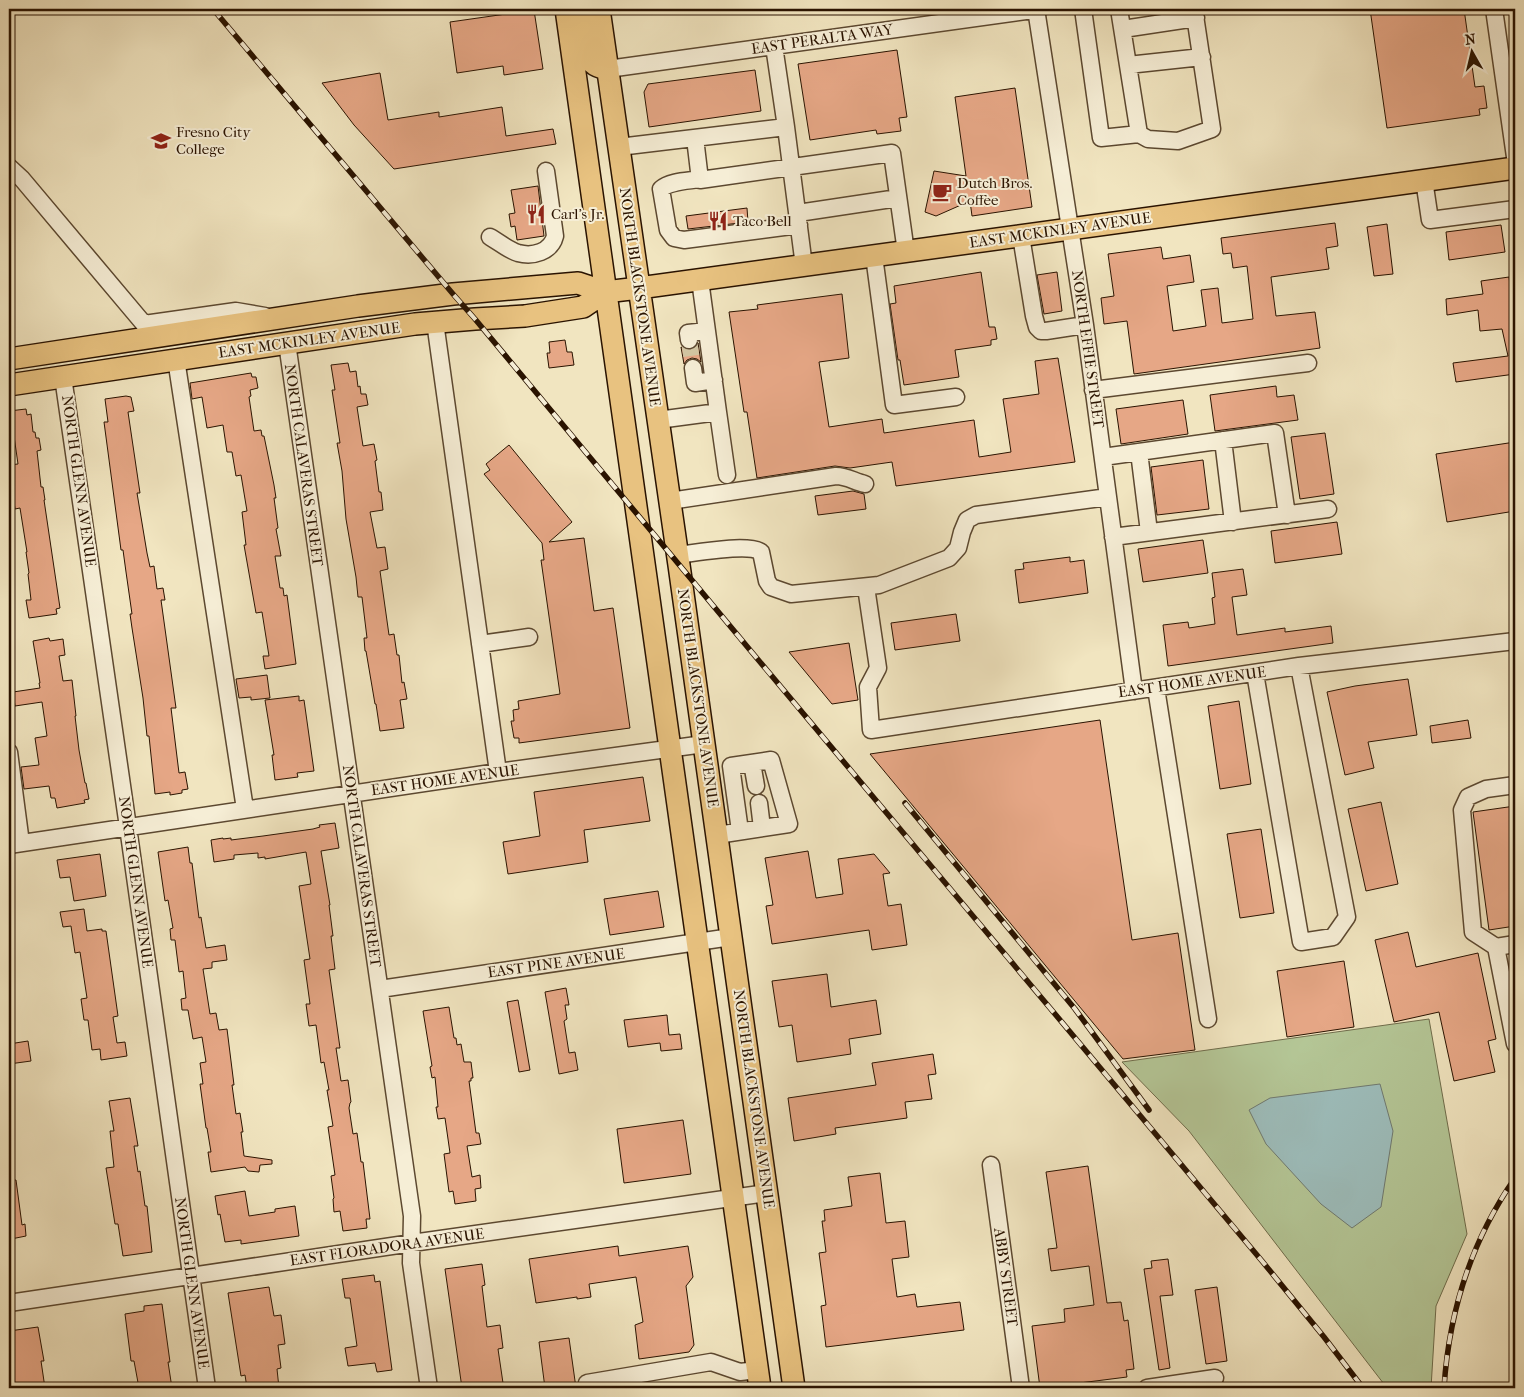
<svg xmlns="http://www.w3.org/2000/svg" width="1524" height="1397" viewBox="0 0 1524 1397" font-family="'IM FELL French Canon',serif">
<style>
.green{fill:#b4c696;stroke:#6f6c4b}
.water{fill:#9dbdbb;stroke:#6f7970}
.building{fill:#e6a786;stroke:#2a1300}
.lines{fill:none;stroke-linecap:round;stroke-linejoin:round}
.minor-tunnel{stroke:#d3c6a3;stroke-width:16;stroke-dasharray:16 8;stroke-linecap:butt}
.minor-casing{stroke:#5c4830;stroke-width:19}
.major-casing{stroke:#2a1300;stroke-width:24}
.minor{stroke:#f6eed6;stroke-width:16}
.major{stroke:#e8c280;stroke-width:21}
.rail-casing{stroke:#2a1300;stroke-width:5.5}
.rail{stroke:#f6eed6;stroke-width:4;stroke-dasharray:11;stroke-linecap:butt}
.labels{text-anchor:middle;stroke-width:4;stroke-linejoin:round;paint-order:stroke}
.street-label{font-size:15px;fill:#2a1300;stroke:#f6eed6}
.poi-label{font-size:15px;fill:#2a1300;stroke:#f6eed6;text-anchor:start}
</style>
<rect width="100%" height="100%" fill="#f1e5c0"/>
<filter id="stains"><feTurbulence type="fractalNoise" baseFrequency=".004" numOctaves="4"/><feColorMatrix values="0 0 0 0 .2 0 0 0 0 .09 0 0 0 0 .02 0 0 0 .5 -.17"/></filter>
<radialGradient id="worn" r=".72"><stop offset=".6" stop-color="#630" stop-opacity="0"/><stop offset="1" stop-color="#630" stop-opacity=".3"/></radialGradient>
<!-- green -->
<path class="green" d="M1429,1019L1467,1234L1436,1306L1431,1388H1387L1189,1131L1122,1062Z"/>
<!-- water -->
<path class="water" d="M1380,1084L1393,1131L1381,1207L1352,1228L1321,1204L1266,1144L1249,1110L1270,1098Z"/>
<!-- building -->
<path class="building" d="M1370,9H1464L1475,87L1484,86L1487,108L1479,109L1480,115L1387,128Z
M534,10L543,69L504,75L503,66L457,73L450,22Z
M897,50L907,117L899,118L901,131L877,134L876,130L810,140L798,64Z
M755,70L761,111L649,127L644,92L648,84Z
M380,73L388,120L439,112V117L502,107L506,136L553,129L556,144L394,169L354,125L322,83Z
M1015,88L1032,207L972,216L970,201L936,216L925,212L934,171L966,176L955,97Z
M538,186L544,236L517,240L515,226L511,227L509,214L515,213L511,190Z
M747,208L748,222L688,229L686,216Z
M1335,223L1338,246L1326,248L1329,269L1271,277L1276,316L1315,312L1320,348L1134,374L1127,321L1104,324L1101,298L1114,296L1108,254L1161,247L1163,259L1190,255L1194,282L1167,286L1173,331L1206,326L1201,290L1218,288L1222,323L1253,319L1247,266L1233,268L1231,253L1223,254L1221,238Z
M1387,224L1393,274L1374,276L1367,227Z
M1501,225L1505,252L1449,260L1446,232Z
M981,272L989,327H995L997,339L991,340V345L955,350L959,377L904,385L900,360H898L890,304L896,303L894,286Z
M1057,272L1062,311L1044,314L1037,275Z
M1509,277L1515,322V374L1456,382L1453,363L1508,356L1502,329L1480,331L1478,310L1447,315L1446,299L1483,294L1481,281Z
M842,294L849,358L819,362L829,427L882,419L884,433L974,420L979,457L1011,452L1003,399L1039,394L1035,361L1058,358L1075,462L896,486L892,462L850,468L835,466L757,478L747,412H744L729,312L758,309L757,305Z
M565,340L567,352H572L574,365L549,368L547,353H550L549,342Z
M698,343L701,362L697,359L692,358L687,360L684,364L681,347L686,349L691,350L696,348Z
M348,363L350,372L356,371L358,387L360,386L361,394H366L368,405L357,407L363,446L374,444L377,460L375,461L379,492H381L383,510L370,512L377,548L385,547L388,569L380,571L389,635L394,634L397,655H399L402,683L404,682L407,699L400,700L404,728L380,731L376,704H375L366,651H365L364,638H367L362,597H358L356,577L346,519L342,471L337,443H340L332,390H335L331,365Z
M251,373L252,377H256L258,388L250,390L251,396L249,397L254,431L261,430L262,436H264L274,485L276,498H274L278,528L276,529L281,556H275L280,588H283L284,596L287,595L296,664L265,669L263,656H269L262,612L256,613L244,545H246L242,512L247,511L241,475L236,476L232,452H227L223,425L207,428L202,397L192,399L190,383Z
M1276,386L1277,397L1294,395L1298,420L1215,431L1210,395Z
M126,396L131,397L134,411L128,412L140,493H137L147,553L150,567L154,566L157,589L163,588L165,600H161L176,708H171L179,773L185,772L188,789L182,790V793L170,795V792L155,794L149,736H147L143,698L132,628L130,614H132L126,572L123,550H121L104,422H108L105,399Z
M1183,400L1188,434L1121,444L1116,409Z
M26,409L27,415L31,414L33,432H35L36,438H39L41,450L37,451L41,487H43L45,500H44L60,608L56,609L57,614L29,618L26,600H31L28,574L29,573L26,552H27L20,508L15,509L9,465L18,464L13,429L9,430V411Z
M1325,433L1334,494L1300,499L1291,437Z
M1515,442V511L1447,522L1436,454Z
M509,445L572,522L549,542L584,538L594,611L613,608L630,728L519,743V738H514L511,721H514L513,710L519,709L518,701L560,694L541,560H544L542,543L484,474L490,470L486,464Z
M1203,460L1209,509L1157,515L1151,467Z
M853,491L864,494L866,509L818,515L815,496Z
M1337,522L1342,554L1275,563L1271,531Z
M1203,540L1208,573L1143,582L1138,549Z
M1070,557V562L1084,560L1088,593L1019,603L1015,570L1024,569L1023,563Z
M1243,569L1247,595L1232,597L1237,635L1285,628V632L1331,626L1333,643L1168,666L1163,625L1188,622L1189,628L1215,624L1212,598L1215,597L1212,573Z
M956,614L960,641L895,650L891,623Z
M49,638L50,641L63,639L65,655L59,656L63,681L72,680L76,716H75L79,750L85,783H86L89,799L84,800L85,803L57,808L55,798H51L49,786L24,789L21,767L39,765L35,738L47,736L42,702L15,706L13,692L40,688L39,683H40L33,641Z
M849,643L858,700L832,704L789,652Z
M267,675L270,698L251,700V697L239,698L236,679Z
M1408,679L1417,735L1368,742L1374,768L1345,775L1327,692L1355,686Z
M299,696V701L304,700L314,771L297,773L298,777L275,780L272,755H274L265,700Z
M1239,701L1251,784L1220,789L1208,706Z
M1100,720L1132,940L1178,933L1195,1050L1123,1059L870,754Z
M1468,720L1471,738L1432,743L1430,726Z
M643,777L650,821L584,830L588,862L508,874L503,842L540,836L534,792Z
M1381,802L1398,884L1366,891L1348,809Z
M1515,806V926L1489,930L1473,812Z
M335,823L339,848L321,851L330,905H329L333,936H331L335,969L329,970L340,1048H336L341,1081L348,1080L351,1102L350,1103L349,1108L353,1134L357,1133L361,1162H363L370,1219H366L367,1228L343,1231L340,1211L334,1212L333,1199L334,1198L331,1176L335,1175L328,1127L333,1126L327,1090H329L324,1062L321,1063L316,1025L309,1026L306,1004H310L304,960L310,959L299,886L311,884L306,852L265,859V857L258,858V853L234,855V859L214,862L211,840L223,838V839L231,838V840L263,836L313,829L320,827L319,825Z
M1261,829L1274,913L1240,918L1227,834Z
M188,847L190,863H192L199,918L201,917L206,948L225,945L227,960L212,962V968L203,969L210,1014L216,1013L219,1030L227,1029L234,1085H232L236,1114L240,1113L243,1132H241L244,1156L272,1160V1164L260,1165L259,1172L248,1171L245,1167L211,1172L208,1152H211L207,1128H206L200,1084H203L200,1063L206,1062L202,1037L193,1039L188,1010H182L181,999L186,998L183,971L179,972L175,940H171L170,929L173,928L168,900L165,901L158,852Z
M808,851L816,898L843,894L838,859L874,854L890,873L883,874L888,906L901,904L907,945L872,950L869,930L772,944L766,906L773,905L765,858Z
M100,854L106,896L74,901L70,877L60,878L57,860Z
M658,891L664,927L610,935L604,899Z
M84,909L87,931L102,929V931H106L118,1016L113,1017L117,1043L125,1042L127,1056L101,1060L100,1049L92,1050L88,1020H84L81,999L87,998L80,952L75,953L71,926L63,927L60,912Z
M1408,932L1416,967L1478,953L1496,1039L1488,1041L1495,1072L1454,1081L1439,1012L1394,1022L1375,940Z
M1344,961L1354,1027L1287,1037L1277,971Z
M827,974L831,1007L876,1000L881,1034L849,1039L851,1054L797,1062L792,1025L779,1027L772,981Z
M566,988L569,1005H565L567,1019L564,1021L569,1053L575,1052L578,1070L559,1074L545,992Z
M518,1000L530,1070L519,1072L507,1002Z
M449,1007L454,1038H456L457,1045L461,1044L464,1062H471L473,1078H471V1081H469L476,1133H479L481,1144L467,1146L472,1177L480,1175L481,1188L475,1189L476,1201L455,1204L453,1191L449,1192L444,1154L450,1153L445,1118L438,1119L436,1107H438L435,1077L432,1078L430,1067L432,1066L423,1011Z
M667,1015L669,1035L680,1034L682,1049L661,1051L660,1043L628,1047L624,1020Z
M28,1041L31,1061L9,1064V1044Z
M933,1054L936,1074L928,1075L932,1099L905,1102L907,1118L835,1128L836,1134L794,1141L788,1098L876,1085L872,1063Z
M130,1098L138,1146H134L138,1172L140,1171L145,1206H147L152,1252L123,1256L118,1224H115L106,1168L114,1167L110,1131H114L109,1101Z
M683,1120L691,1174L624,1183L617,1129Z
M1088,1166L1107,1303L1121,1302L1124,1321L1128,1320L1134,1369L1126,1370L1127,1377L1040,1388L1032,1326L1065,1322L1064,1309L1094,1305L1089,1266L1051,1271L1048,1249L1057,1248L1046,1172Z
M880,1173L886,1223L905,1221L909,1257L892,1259L897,1297L915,1294L917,1307L960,1302L964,1330L826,1347L821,1306L826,1305L819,1253L826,1252L822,1221H825L824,1210L852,1206L848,1177Z
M9,1180H16L22,1225L25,1224L26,1236L11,1239L9,1238Z
M245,1191L249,1216L275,1212V1209L295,1206L299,1236L241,1244V1240L225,1242L220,1214L218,1215L215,1196Z
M618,1246L619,1256L688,1246L693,1277L686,1286L694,1345L689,1352L639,1359L635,1325L643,1322L636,1277L589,1284L591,1297L577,1299V1297L536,1303L529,1259Z
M1168,1259L1173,1295L1160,1296L1170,1368L1159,1370L1144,1269L1152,1268L1151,1261Z
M482,1264L485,1285L482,1286L487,1327L500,1325L503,1348L498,1349L503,1383L462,1388L445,1269Z
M374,1275L375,1282L380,1281L392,1370L377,1372L375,1363L348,1366L345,1348L357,1346L350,1298H345L342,1279Z
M269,1287L274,1316L281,1315L285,1344L278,1345L281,1368L277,1369L279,1388H247L245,1375L241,1376L228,1293Z
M1217,1287L1227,1361L1206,1364L1195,1290Z
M162,1304L170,1362H168L172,1388H139L134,1361H131L125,1314L144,1311V1306Z
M38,1327L44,1361H41L45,1388H12L9,1369V1331Z
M569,1338L576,1388H545L539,1342Z"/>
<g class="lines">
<!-- minor-tunnel -->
<path class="minor-tunnel" d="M689,340L693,368"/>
<defs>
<path id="minor" d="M1036,9L1085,325L1134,691
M1083,9L1101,138L1139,134
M1119,9L1139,134L1148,139L1178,141L1212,129L1194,9
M1494,9L1515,157
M1123,29L1196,18
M774,46L786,127
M1128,65L1202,57
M608,69L1040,9
M695,138L700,180L892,153L906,252
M619,147L786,127L804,266
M9,167L22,179L144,324L236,311L265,316
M700,179C688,181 670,181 661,189L668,230L674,238L684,240L799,225
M1424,180L1430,220L1515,209
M798,213L898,198
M1021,236L1034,316L1037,327L1041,331H1046L1085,325
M490,237C499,242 508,250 518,253C533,257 551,252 555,236L546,171
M874,256L894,405L956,397
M435,322L498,772
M689,340L688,333L707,331
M287,343L412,1216L411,1263L429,1388
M176,359L245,809
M693,368L695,383L714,380
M63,377L128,827L207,1388
M1093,390L1308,363
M718,412L727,475
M658,420L718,412L700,280
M1223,440L1233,522
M1139,452L1149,532
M1103,457L1275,433L1287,515
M670,501L836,476C847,476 855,482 865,484
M1113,537L1328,509
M678,555C695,553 748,543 761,552L767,581L771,587L791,594L879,585L949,558L958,548L962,532L967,520L976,515L1108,497
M866,587L878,668L868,687L871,730L1299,666L1515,641
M480,644L529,637
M1255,673L1301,942L1333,937L1347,917L1299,666
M1156,688L1208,1019
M9,752L21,843
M752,763L756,786
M1515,785L1486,789L1468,797L1462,810L1473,932L1496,947L1515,944
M759,803L762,828
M717,835L789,824L771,760L731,766L740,831
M9,845L498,772L704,744
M1496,947L1515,1044
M380,989L731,937
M991,1165L1021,1388
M9,1303L412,1243L767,1193
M588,1388L587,1383L711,1362L740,1372L757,1370
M1147,1388L1215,1378"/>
<path id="major" d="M566,9L760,1388
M580,9C583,22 584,53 593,63C597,67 602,68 608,69
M599,9L679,565L794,1388
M9,359L358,306L453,294L578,283L605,292L639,288L1515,168
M9,385L415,324L475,319L525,316L583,307L605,292"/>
</defs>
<!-- minor casing -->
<use href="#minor" class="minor-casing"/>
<!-- major casing -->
<use href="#major" class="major-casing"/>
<!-- minor -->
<use href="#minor" class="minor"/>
<!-- major -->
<use href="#major" class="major"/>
<defs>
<path id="rail" d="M213,9L453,294L475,319L750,650L1262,1261L1324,1337L1363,1388
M905,803L1075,1009L1149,1110
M1444,1388C1449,1311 1471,1241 1515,1178"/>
</defs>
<!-- rail casing -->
<use href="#rail" class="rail-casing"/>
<!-- rail -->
<use href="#rail" class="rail"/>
</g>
<!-- icons -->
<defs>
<symbol id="university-bare" viewBox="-9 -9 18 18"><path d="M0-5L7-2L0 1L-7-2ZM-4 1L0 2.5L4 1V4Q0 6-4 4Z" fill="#8f2418" stroke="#f6eed6" stroke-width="2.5" paint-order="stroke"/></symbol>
<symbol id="cafe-bare" viewBox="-9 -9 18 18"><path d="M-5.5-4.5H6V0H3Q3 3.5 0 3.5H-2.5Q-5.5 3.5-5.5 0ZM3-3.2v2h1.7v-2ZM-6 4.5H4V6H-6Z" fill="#8f2418" stroke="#f6eed6" stroke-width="2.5" paint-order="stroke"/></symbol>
<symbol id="restaurant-bare" viewBox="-9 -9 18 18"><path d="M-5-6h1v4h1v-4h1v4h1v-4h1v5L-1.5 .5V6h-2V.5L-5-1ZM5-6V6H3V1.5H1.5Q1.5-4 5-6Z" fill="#8f2418" stroke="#f6eed6" stroke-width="2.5" paint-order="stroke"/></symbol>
</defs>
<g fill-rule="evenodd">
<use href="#university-bare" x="147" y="127" width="28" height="28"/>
<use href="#cafe-bare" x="928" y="178" width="28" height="28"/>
<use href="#restaurant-bare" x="522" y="200" width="28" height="28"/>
<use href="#restaurant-bare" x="704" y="207" width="28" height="28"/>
</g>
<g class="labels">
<!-- street labels -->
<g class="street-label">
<text transform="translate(822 39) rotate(-8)" y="5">EAST PERALTA WAY</text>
<text transform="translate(1060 230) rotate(-8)" y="5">EAST MCKINLEY AVENUE</text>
<text transform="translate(640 297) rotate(82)" y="5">NORTH BLACKSTONE AVENUE</text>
<text transform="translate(309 340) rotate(-8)" y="5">EAST MCKINLEY AVENUE</text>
<text transform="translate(1088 349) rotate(82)" y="5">NORTH EFFIE STREET</text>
<text transform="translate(304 465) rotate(82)" y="5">NORTH CALAVERAS STREET</text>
<text transform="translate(79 481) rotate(82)" y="5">NORTH GLENN AVENUE</text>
<text transform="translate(1192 682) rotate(-8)" y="5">EAST HOME AVENUE</text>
<text transform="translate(698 698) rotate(82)" y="5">NORTH BLACKSTONE AVENUE</text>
<text transform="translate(445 780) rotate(-8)" y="5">EAST HOME AVENUE</text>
<text transform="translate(362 866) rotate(82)" y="5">NORTH CALAVERAS STREET</text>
<text transform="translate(136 882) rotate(82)" y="5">NORTH GLENN AVENUE</text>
<text transform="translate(556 963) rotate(-8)" y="5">EAST PINE AVENUE</text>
<text transform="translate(754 1099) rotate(82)" y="5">NORTH BLACKSTONE AVENUE</text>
<text transform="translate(387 1247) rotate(-8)" y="5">EAST FLORADORA AVENUE</text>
<text transform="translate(1006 1277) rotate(82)" y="5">ABBY STREET</text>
<text transform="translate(192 1283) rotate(82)" y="5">NORTH GLENN AVENUE</text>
</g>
<!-- poi labels -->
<g class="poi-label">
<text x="176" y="137">Fresno City<tspan x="176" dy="17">College</tspan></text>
<text x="957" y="188">Dutch Bros.<tspan x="957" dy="17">Coffee</tspan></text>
<text x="551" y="219">Carl's Jr.</text>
<text x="733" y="226">Taco Bell</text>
</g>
</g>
<!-- margin -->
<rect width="1524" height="1397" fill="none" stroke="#f1e5c0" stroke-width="30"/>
<rect x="10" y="10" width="1504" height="1377" fill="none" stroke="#2a1300" stroke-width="2.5"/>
<rect x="15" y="15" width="1494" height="1367" fill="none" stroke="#2a1300"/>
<!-- north arrow -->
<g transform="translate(1472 52) rotate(352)" stroke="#f6eed6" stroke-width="4" paint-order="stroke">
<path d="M0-4L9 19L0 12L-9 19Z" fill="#2a1300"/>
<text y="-8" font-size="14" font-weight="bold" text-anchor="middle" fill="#2a1300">N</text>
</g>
<rect width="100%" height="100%" filter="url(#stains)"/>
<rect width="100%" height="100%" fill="url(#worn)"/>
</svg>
